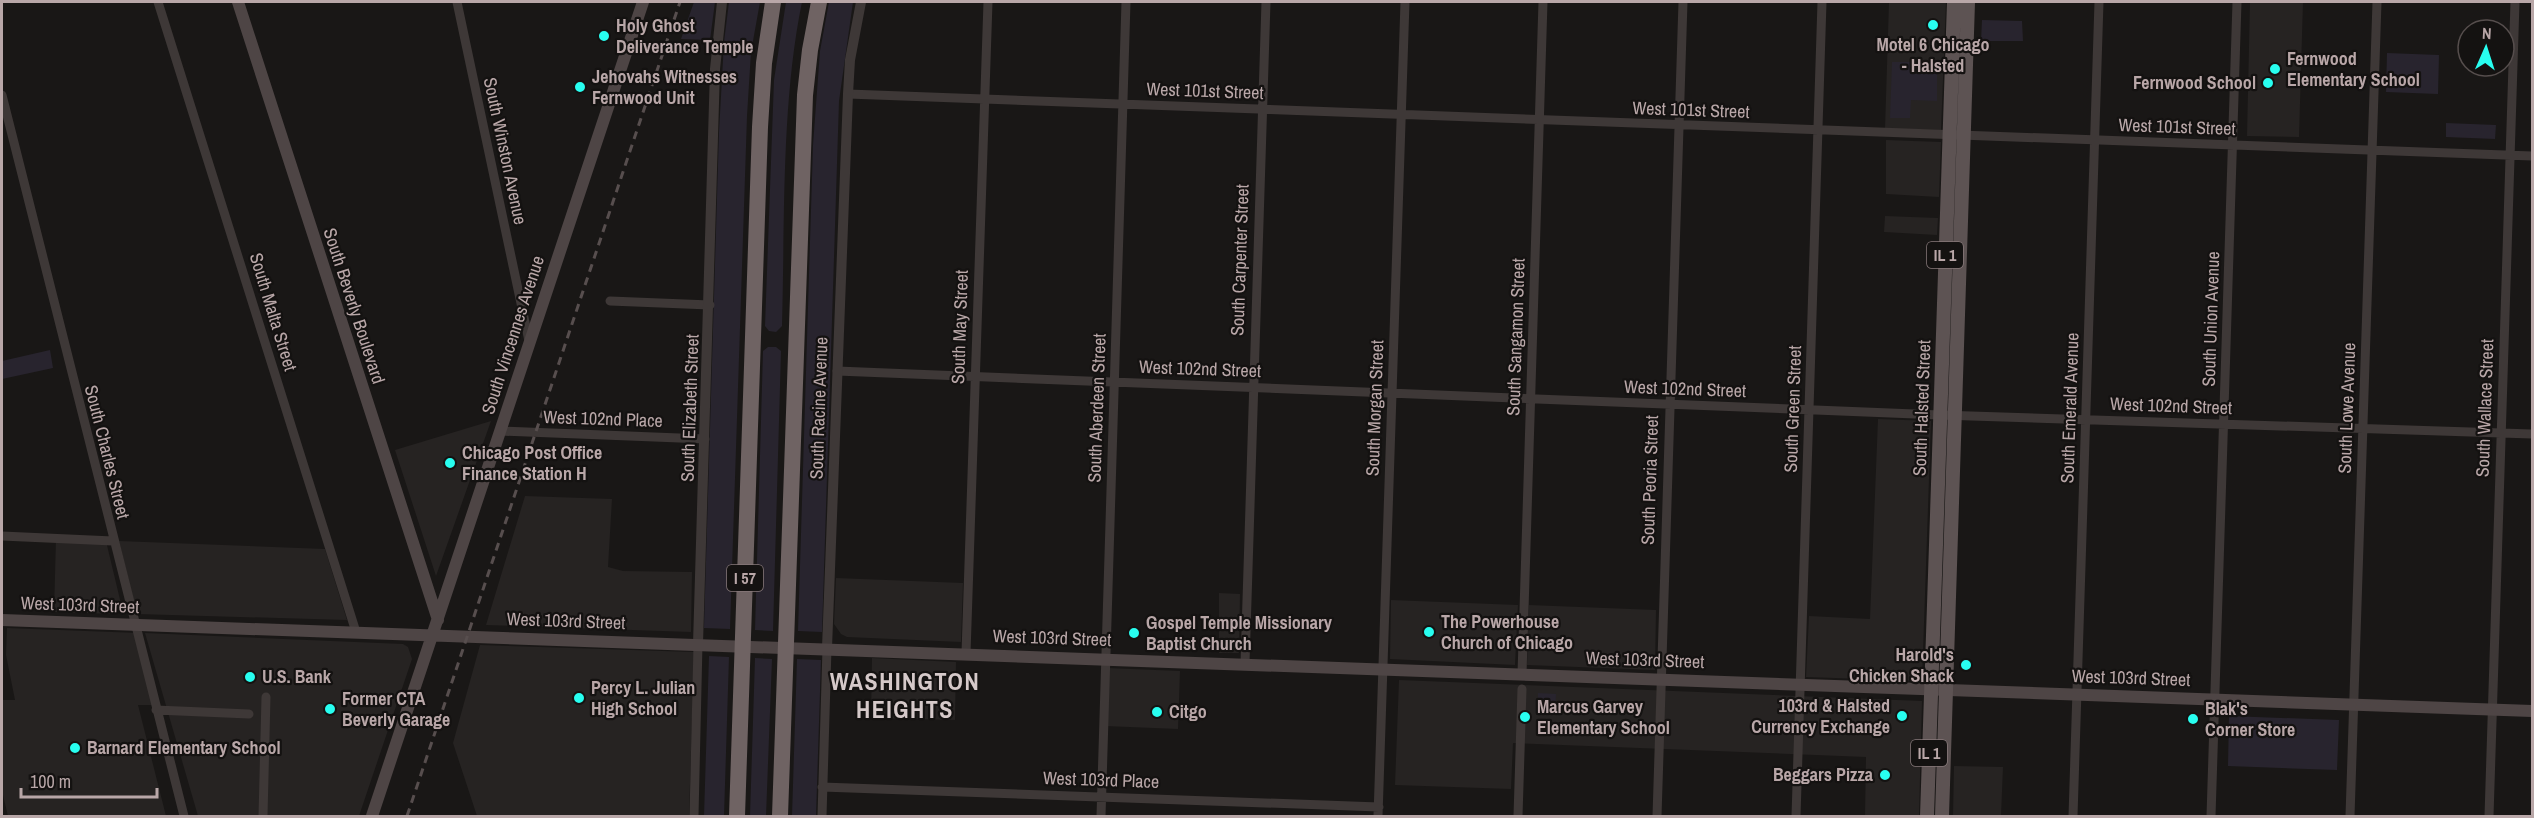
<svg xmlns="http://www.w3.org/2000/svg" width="2534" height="818" viewBox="0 0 2534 818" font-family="'Archivo Narrow',sans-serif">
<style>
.built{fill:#262322}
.green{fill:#28242e}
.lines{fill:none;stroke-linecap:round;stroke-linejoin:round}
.minor{stroke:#3e3837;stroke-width:9}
.tertiary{stroke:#3e3837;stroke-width:10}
.secondary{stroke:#4e4545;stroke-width:12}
.primary{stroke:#5d5353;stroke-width:14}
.motorway{stroke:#6f6363;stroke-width:16}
.rail{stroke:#574e4e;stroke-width:3;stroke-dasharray:8 6;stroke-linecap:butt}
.poi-dot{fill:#28fef0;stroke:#141211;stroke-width:2}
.labels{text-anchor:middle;stroke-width:4.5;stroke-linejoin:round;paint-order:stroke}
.shield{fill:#141211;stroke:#887a7b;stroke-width:1.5}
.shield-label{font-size:16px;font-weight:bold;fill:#b9a7a8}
.poi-label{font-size:18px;font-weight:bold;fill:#b9a7a8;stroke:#141211;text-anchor:start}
.street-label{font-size:18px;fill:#b9a7a8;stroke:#141211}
.district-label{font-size:24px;font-weight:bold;letter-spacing:1.5px;fill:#d5c9c9;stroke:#141211}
</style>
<rect width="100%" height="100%" fill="#191716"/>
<!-- built -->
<path class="built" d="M1889,2H1946L1941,130L1885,129Z
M2250,2H2303L2299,137L2247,136Z
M1886,140L1941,142L1939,197L1886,194Z
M1885,216L1938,218L1937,235L1884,232Z
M1878,419L1931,421L1922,681L1806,677L1809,616L1870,619Z
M491,421L436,576L395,450Z
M525,496L612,499L608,567L623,571L692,572L691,632L486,625Z
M56,538L106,541L122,608L121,611L115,614L54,612Z
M119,541L325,549L347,620L137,614Z
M836,578L963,583L961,642L847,637L841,634L834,624Z
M1219,593L1240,594L1239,653H1219Z
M1391,600L1518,605L1515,665L1390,659Z
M1529,605L1656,610L1655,670L1527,665Z
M7,628L139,633L158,705H138L166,816H8L2,791V700H15L6,655Z
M145,633L403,644L408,647L412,659L359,816H198Z
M480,645L694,652L689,816H477L453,743Z
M872,658L956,662L955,720L871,718Z
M1107,668L1180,671L1178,729L1105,726Z
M1399,680L1922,701L1919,816H1865L1866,757L1513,743L1511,789L1395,785Z
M1954,766L2003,767L2001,816H1953Z"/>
<!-- green -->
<path class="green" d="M694,2H715L710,40L681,39Z
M729,2H760L751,52L747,116L730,629L704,628L719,132L724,42Z
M786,2H802C781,104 785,221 782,326L776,332L769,331L765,326L774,80Z
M829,2H853L839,101L822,632L798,631L813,145L820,51Z
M1982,20L2022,21L2023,41H1981Z
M2387,53L2439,55L2438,94L2386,92Z
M1892,62H1937V101L1911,100L1910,118H1890Z
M2446,123L2496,125L2495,139L2446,137Z
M768,347H776L781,351L773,631L755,630L763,351Z
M50,350L53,368L2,379V361Z
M709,656L729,657L724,816H704Z
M755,658L772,659L766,816H750Z
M797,659L821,660L816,816H792Z
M1538,693L1556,694L1555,711L1538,710Z
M2229,716L2339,720L2337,770L2228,766Z"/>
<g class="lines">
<!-- minor -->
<path class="minor" d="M158,2L356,632
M457,2L529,341
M848,94L2532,156
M2,95L184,816
M610,301L710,305
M837,371L1940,415L2532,434
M500,431L705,439
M2,536L113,541
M966,653L988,2
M1245,663L1266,2
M1522,674L1543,2
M156,710L249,714
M822,787L1379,807
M263,816L266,697
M694,816L698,644
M822,816L827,648
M1101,816L1126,2
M1378,816L1405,2
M1518,816L1522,689
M1657,816L1683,2
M1796,816L1822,2
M2073,816L2099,2
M2211,816L2237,2
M2350,816L2377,2
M2489,816L2515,2"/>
<!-- tertiary -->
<path class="tertiary" d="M698,644L715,69L722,2
M827,648L848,94L850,60L861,2"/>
<!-- secondary -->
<path class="secondary" d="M238,2L438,620
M2,620L2532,711
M372,816L643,2"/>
<!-- primary -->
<path class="primary" d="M1927,816L1954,2
M1942,816L1968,2"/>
<!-- motorway -->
<path class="motorway" d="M737,816L760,127L764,63L773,2
M780,816L805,95L810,50L819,2"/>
<!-- rail -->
<path class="rail" d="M407,816L680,2"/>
</g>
<!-- markers -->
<g class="poi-dot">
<circle cx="1933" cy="25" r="6"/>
<circle cx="604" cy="36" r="6"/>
<circle cx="2275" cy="69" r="6"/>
<circle cx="2268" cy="83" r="6"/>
<circle cx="580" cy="87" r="6"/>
<circle cx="450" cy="463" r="6"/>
<circle cx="1429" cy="632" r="6"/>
<circle cx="1134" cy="633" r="6"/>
<circle cx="1966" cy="665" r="6"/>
<circle cx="250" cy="677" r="6"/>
<circle cx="579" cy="698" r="6"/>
<circle cx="330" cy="709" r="6"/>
<circle cx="1157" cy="712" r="6"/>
<circle cx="1902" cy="716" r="6"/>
<circle cx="1525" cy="717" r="6"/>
<circle cx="2193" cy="719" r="6"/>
<circle cx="75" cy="748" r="6"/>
<circle cx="1885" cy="775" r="6"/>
</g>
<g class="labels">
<!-- shield labels -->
<g class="shield">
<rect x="1927" y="242" width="36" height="26" rx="4.5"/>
<rect x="727" y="565" width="36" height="26" rx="4.5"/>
<rect x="1911" y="740" width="36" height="26" rx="4.5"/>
</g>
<g class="shield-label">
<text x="1945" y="261">IL 1</text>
<text x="745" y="584">I 57</text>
<text x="1929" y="759">IL 1</text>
</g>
<!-- poi labels -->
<g class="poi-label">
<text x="616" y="32">Holy Ghost<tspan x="616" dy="21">Deliverance Temple</tspan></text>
<text x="1933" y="51" text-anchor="middle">Motel 6 Chicago<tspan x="1933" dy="21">- Halsted</tspan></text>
<text x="2287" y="65">Fernwood<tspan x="2287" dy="21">Elementary School</tspan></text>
<text x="592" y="83">Jehovahs Witnesses<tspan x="592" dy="21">Fernwood Unit</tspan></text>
<text x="2256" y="89" text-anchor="end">Fernwood School</text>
<text x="462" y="459">Chicago Post Office<tspan x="462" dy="21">Finance Station H</tspan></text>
<text x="1441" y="628">The Powerhouse<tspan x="1441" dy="21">Church of Chicago</tspan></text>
<text x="1146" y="629">Gospel Temple Missionary<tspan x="1146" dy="21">Baptist Church</tspan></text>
<text x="1954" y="661" text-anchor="end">Harold's<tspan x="1954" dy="21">Chicken Shack</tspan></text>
<text x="262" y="683">U.S. Bank</text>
<text x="591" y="694">Percy L. Julian<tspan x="591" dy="21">High School</tspan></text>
<text x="342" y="705">Former CTA<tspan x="342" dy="21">Beverly Garage</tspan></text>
<text x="1890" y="712" text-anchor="end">103rd &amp; Halsted<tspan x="1890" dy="21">Currency Exchange</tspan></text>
<text x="1537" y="713">Marcus Garvey<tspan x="1537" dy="21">Elementary School</tspan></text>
<text x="2205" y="715">Blak's<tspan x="2205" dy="21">Corner Store</tspan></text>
<text x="1169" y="718">Citgo</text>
<text x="87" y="754">Barnard Elementary School</text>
<text x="1873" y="781" text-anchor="end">Beggars Pizza</text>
</g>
<!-- street labels -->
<g class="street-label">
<text transform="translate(1205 91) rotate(2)" y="6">West 101st Street</text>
<text transform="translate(1691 110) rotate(2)" y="6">West 101st Street</text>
<text transform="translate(2177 127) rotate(2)" y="6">West 101st Street</text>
<text transform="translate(505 151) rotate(78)" y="6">South Winston Avenue</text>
<text transform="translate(1240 260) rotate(-88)" y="6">South Carpenter Street</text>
<text transform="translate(354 306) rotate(72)" y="6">South Beverly Boulevard</text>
<text transform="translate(273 312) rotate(73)" y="6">South Malta Street</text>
<text transform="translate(2211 319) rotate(-88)" y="6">South Union Avenue</text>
<text transform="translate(960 327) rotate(-88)" y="6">South May Street</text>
<text transform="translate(513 335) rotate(-72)" y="6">South Vincennes Avenue</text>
<text transform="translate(1516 337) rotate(-88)" y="6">South Sangamon Street</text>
<text transform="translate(1200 369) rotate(2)" y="6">West 102nd Street</text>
<text transform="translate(1685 389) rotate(2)" y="6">West 102nd Street</text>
<text transform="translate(2171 406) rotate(2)" y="6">West 102nd Street</text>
<text transform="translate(690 408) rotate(-88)" y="6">South Elizabeth Street</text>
<text transform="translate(819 408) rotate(-88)" y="6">South Racine Avenue</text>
<text transform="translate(1097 408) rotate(-88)" y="6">South Aberdeen Street</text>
<text transform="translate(1375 408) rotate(-88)" y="6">South Morgan Street</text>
<text transform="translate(1922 408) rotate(-88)" y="6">South Halsted Street</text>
<text transform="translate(2070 408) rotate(-88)" y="6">South Emerald Avenue</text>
<text transform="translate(2347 408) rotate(-88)" y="6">South Lowe Avenue</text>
<text transform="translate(2485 408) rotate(-88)" y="6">South Wallace Street</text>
<text transform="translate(1793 409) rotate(-88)" y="6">South Green Street</text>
<text transform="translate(603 419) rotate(2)" y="6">West 102nd Place</text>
<text transform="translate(107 452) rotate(76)" y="6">South Charles Street</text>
<text transform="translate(1650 480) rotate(-88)" y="6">South Peoria Street</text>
<text transform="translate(80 605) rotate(2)" y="6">West 103rd Street</text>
<text transform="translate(566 621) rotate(2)" y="6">West 103rd Street</text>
<text transform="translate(1052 638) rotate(2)" y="6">West 103rd Street</text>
<text transform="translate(1645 660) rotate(2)" y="6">West 103rd Street</text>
<text transform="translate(2131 678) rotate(2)" y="6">West 103rd Street</text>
<text transform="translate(1101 780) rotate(2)" y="6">West 103rd Place</text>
</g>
<!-- district labels -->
<g class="district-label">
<text x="905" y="690">WASHINGTON<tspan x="905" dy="28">HEIGHTS</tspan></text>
</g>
</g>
<!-- border -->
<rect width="2534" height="818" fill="none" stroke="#b9a7a8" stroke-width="6"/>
<!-- north arrow -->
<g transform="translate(2486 48) rotate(3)"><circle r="28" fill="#141211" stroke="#564e4d" stroke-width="1.5"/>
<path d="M0-4.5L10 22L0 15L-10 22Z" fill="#28fef0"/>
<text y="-9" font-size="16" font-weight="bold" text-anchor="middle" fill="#b9a7a8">N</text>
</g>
<!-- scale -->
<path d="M21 788v9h136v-9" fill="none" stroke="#b9a7a8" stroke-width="3"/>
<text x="30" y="788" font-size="18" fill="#b9a7a8" stroke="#141211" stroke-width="4.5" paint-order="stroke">100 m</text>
</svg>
